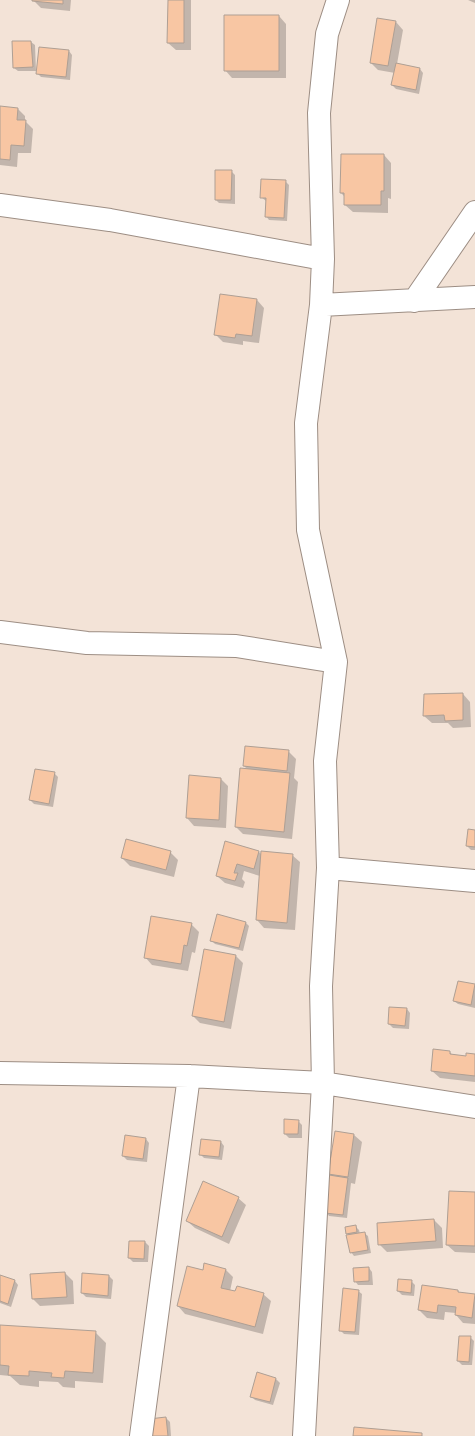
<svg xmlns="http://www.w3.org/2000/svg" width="475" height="1436" viewBox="0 0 475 1436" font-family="Arial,sans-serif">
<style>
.shadow{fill:#0003}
.building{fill:#f8c6a3;stroke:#ae9f94}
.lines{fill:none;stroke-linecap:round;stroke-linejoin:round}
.minor-casing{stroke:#9d8e84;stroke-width:24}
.minor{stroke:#fff;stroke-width:22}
</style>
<rect width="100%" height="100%" fill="#f3e3d7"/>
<!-- shadow -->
<path class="shadow" d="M33,0H71L70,11L41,8Z
M169,0H191V50H176L168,43Z
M468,0H475V3Z
M279,16L286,24V78H232L225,70Z
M396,22L403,30L397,64L420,69L423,73L419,94L396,89L392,85L395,73L378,70L371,63Z
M31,42L35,45L36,71H18L14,68Z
M69,51L72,55L70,80L41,77L37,73Z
M0,107L18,109L25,116V121L33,129L31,153H18L17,167L0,165Z
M342,155H384L391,163V199L388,198V213L353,212L345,205V197L341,193Z
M231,171L235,175V204L219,203L216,200Z
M285,181L289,185L287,221L269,220L266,216V201L261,197Z
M257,300L264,308L259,343L243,341V345L223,342L215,334Z
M463,694L470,702L471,727L453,728L448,723H432L424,716Z
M288,751L296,759L294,778L298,782L292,839L243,834L236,827L248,770L244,766Z
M54,773L58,777L53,807L34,804L30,800Z
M221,779L228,786L226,828L194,826L187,818Z
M475,831V850H471L467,846Z
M226,843L259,852L262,855H292L300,862L295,930L264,928L257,920L260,876L244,871L242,879L245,882L243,888L225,883L217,876Z
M170,852L178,860L174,877L130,866L122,858Z
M245,922L249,926L243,951L215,944L211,940Z
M191,924L199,932L195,953L192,952L188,971L152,965L145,957Z
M236,956L243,963L231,1029L200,1023L193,1016Z
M458,982L475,985V1008L458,1004L454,1001Z
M407,1009L410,1013L409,1029L393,1028L389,1024Z
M450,1052L453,1056L467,1057L475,1055V1082L440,1078L432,1071Z
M298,1121L302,1125V1138H289L285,1134Z
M335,1132L354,1135L362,1142L355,1184L351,1183L347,1218L329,1216L326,1212L333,1177L330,1173Z
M146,1139L149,1143L147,1162L127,1160L123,1156Z
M221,1142L224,1146L222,1160L204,1158L200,1154Z
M475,1193V1253L455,1252L447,1245Z
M238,1198L246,1205L229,1244L195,1228L187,1221Z
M434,1220L442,1228L443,1248L387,1252L379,1244Z
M355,1226L359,1230L360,1234L364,1233L368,1236L371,1253L354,1256L351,1252L349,1235L347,1233Z
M130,1242H145L149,1246L148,1262H133L129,1258Z
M369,1268L372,1272L373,1285H358L355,1281Z
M226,1270L233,1277L230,1291L263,1294L271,1301L263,1334L185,1314L178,1306L203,1271Z
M65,1273L73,1281L74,1304L40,1306L33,1299Z
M83,1274L109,1276L113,1280L111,1299L86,1297L82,1293Z
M0,1276L15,1281L18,1285L11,1307L0,1303Z
M411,1281L415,1285L414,1296L402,1295L398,1291Z
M358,1291L362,1294L359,1335L344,1334L340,1330Z
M458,1291L461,1294L475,1296V1324L463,1323L456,1315V1313L445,1312L444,1320L427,1318L419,1310Z
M0,1326L95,1332L106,1343L103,1383L75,1381V1388L63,1387L58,1382L39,1381V1387L20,1385L10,1376L0,1375Z
M470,1337L474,1341L472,1365H462L458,1361Z
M258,1374L276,1379L280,1383L273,1405L255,1400L251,1396Z
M166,1418L170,1422L171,1436H151Z"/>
<!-- building -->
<path class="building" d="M32,0H63V4L32,1Z
M168,0H184V43H167Z
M224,15H279V71H224Z
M377,18L396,21L388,66L370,63Z
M12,41H31L33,67L13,68Z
M39,47L69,50L66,77L36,74Z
M396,63L420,68L416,90L391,85Z
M0,106L18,108L17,120H26L24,146L11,145L10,160L0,159Z
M341,154H384V191H381V205H344V193H340Z
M215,170H232L231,200H215Z
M261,179L286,180L284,218L265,217L266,198H260Z
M220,294L257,299L252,336L236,334L235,338L214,335Z
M463,693V720L445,721L444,715L423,716L424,694Z
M245,746L289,750L287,771L243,766Z
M240,768L290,773L284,832L235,827Z
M35,769L55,772L49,804L29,800Z
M189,775L221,778L219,820L186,818Z
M468,829L475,830V847L466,846Z
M126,839L171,851L166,870L121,858Z
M225,841L259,851L254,869L237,864L234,873H238L235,881L216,876Z
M261,851L293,854L287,923L256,920Z
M217,914L246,922L239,948L210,941Z
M151,916L192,923L187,946L184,945L181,964L144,958Z
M204,949L236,955L224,1022L192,1016Z
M458,981L475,984L471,1005L453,1001Z
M389,1007L407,1008L405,1026L388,1024Z
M433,1049L450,1051V1054L466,1056V1053L475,1054V1076L431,1071Z
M284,1119L299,1120L298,1134H284Z
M335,1131L354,1134L348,1177L328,1174Z
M125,1135L146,1138L143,1159L122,1156Z
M201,1139L221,1141L219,1157L199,1155Z
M329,1175L348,1178L343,1215L325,1213Z
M203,1181L239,1197L222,1237L186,1221Z
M449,1191L475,1192V1246L446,1245Z
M434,1219L436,1241L378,1245L377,1223Z
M356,1225L357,1232L346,1234L345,1227Z
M365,1232L368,1250L350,1253L346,1235Z
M129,1241H145L144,1259L128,1258Z
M204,1263L226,1269L221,1288L235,1291L237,1286L264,1293L255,1327L177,1306L187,1266L203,1270Z
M369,1267V1281L354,1282L353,1268Z
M65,1272L67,1297L32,1299L30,1274Z
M82,1273L109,1275L108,1296L81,1293Z
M0,1275L15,1280L8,1304L0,1301Z
M398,1279L412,1280L411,1293L397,1291Z
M422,1285L458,1290V1292L475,1294L472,1318L455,1315L456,1307L438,1305L437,1313L418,1310Z
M343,1288L359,1290L355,1332L339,1331Z
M0,1325L96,1331L93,1373L65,1371L64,1378L51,1377L52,1373L29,1371V1376L8,1375L9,1366L0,1365Z
M459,1336H471L469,1362L457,1361Z
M257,1372L276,1378L270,1402L250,1397Z
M166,1417L168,1436H150L149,1419Z
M354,1427L422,1433V1436H353Z"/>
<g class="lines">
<defs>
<path id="minor" d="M0,205L110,220L323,259
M414,301L475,212
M321,305L475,297
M0,632L87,643L236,646L336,662
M328,868L475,881
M0,1073L189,1076L323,1083L475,1107
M141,1436L189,1076
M304,1436L323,1083L321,986L328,868L325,761L336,662L308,530L306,423L321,305L323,259L319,113L327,34L338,0"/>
</defs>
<!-- minor casing -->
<use href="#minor" class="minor-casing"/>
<!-- minor -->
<use href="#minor" class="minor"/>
</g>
</svg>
